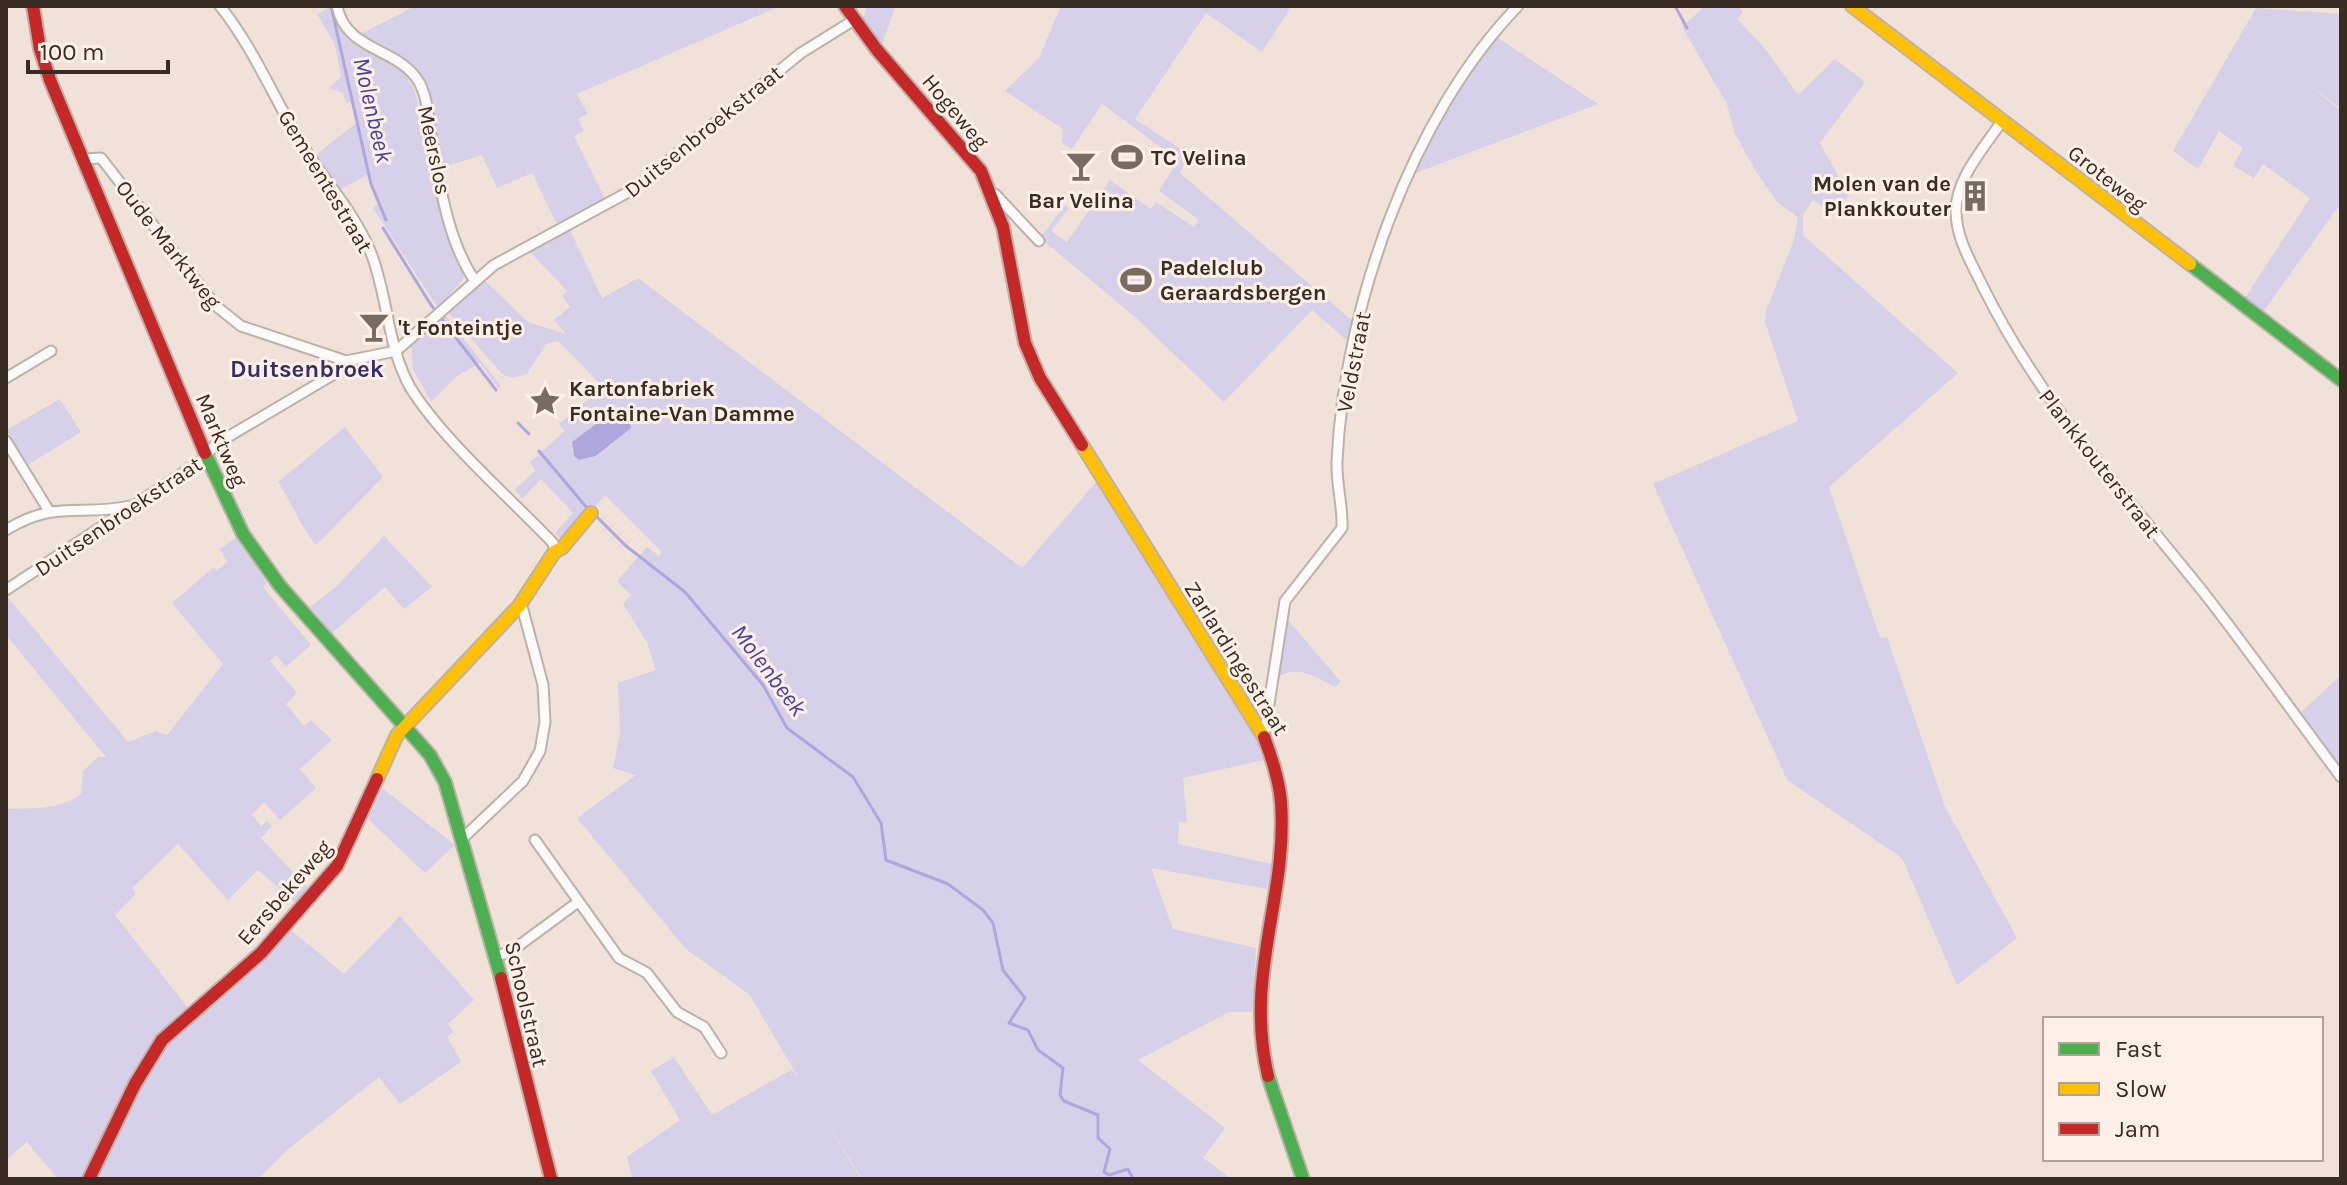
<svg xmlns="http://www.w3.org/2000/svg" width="2347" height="1185" viewBox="0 0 2347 1185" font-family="Karla,sans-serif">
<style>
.green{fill:#d7d0e9;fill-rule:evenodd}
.water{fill:#aea7dd}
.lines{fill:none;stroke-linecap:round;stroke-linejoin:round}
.stream{stroke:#aea7dd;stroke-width:3}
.street-casing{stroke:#bdb1a9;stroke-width:13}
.fast-casing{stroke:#bdb1a9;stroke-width:16}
.slow-casing{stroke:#bdb1a9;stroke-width:16}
.jam-casing{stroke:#bdb1a9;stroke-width:16}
.street{stroke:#fdfbf9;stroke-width:9}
.fast{stroke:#4caf50;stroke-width:12}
.slow{stroke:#ffc107;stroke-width:12}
.jam{stroke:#c62828;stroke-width:12}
.labels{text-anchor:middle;stroke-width:6;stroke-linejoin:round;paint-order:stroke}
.street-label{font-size:22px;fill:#382c23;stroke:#fef0e7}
.poi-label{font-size:22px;font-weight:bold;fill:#382c23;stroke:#fef0e7;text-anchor:start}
.water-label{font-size:24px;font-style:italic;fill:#4d409f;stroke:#fef0e7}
.neighbourhood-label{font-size:24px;font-weight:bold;fill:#342e69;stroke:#fef0e7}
</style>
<rect width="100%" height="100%" fill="#f0e2d8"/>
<!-- green -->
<path class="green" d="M332,6C335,12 335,19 338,25C353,59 395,48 414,89L451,241L466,276L438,308L373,208L379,203L369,174L341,189L316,155L356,123L351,102L346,103L343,93L329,88L341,77L335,45L317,14Z
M415,6H780L577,94L588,114L578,119L584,131L574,136L605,199L557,224L532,173L497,188L482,155L441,168L416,72L395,54L359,35Z
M867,6H896L882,44L863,19Z
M1061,6H1292L1262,52L1206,13L1135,119L1188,154L1180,173L1356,324L1351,344L1312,310L1224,402L1134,316L1040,238L1065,205L1069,208L1051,231L1067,242L1110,180L1151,209L1156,202L1194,227L1199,220L1159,191L1178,160L1102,104L1072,149L1062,143L1063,129L1005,91L1039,58Z
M1705,6H1738L1743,12L1737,19L1768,52L1798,95L1835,59L1865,82L1820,143L1849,195L1833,213L1813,200L1803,214V235L1958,373L1829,487L1880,638L1887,637L1945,807L2017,938L1957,985L1902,858L1787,780L1653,484L1798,421L1765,322L1766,311L1794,240L1798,217L1778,203L1757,173L1734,132L1727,104L1682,27Z
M2256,8L2341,14V109L2308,83L2341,111V203L2263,312L2245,298L2310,198L2263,164L2254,178L2233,166L2243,148L2219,131L2198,169L2173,151Z
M1495,36L1598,104L1413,174L1439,121Z
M570,230L602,298L638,278L1022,568L1098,480L1268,759L1183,778L1187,822H1179L1178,844L1272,864L1267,889L1151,868L1173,929L1256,948L1252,1012H1229L1138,1060L1225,1128L1203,1158L1232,1179H862L808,1092L861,1179H628L632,1176L627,1157L680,1120L651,1071L674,1057L712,1115L791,1070L797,1075L749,994L686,949L577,818L636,775L613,768L620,733L618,683L656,670L647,642L623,604L631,595L617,581L647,547L659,556L662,552L605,495L564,543L555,533L573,513L541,479L522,499L515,489L535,471L530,462L565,431L559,424L603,387L558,341L546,344L527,374L512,378L502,374L448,312L483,279L528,322L566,334L554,320L570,307L562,296L567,291L527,249ZM616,409L619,438L597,456L579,460L571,449Z
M444,314L501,386L499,389L480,363L457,376L431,402L413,369L411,346Z
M60,399L81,432L28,465L6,430Z
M345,427L383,477L316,545C300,526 292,503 278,482Z
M384,536L432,587L404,609L385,587L332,633L310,607L336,587Z
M237,537L267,583L263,587L311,645L286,667L276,655L270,661L297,693L286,704L304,726L311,720L332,740L300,769L316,788L280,820L264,802L252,815L261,826L267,821L272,826L261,838L309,889L296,903L258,870L228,900L178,844L132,888L136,894L115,915L188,1008L163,1032L84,1179H58L27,1142L6,1160V809C30,808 62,810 81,794L83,771L98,757H106L6,635V595L128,742L156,731L167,735L223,664L172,603L214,567L217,571L227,562L220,549Z
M1283,614L1341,682L1335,687C1314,676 1294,662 1273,681Z
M2341,675V772L2297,716Z
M382,788L455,845L425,873L368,819Z
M400,916L474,1000L448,1024L454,1032L447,1036L461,1062L400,1104L379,1077L286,1151L258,1179H96L148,1069L161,1049L291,930L344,974Z"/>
<!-- water -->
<path class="water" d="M616,409L629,420L631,428L596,456L579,460L574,456L572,442Z"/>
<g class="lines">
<!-- stream -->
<path class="stream" d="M331,6L371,184L386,220
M1675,6L1687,28
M383,228L431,305L496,390
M518,423L529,434
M539,451L588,509
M596,516L626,546L685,592L763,685L787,728L853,777L881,823L886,860L948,884L983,910L993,923L1003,970L1025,998L1009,1023L1028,1030L1038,1050L1063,1068L1060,1095L1064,1101L1098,1115V1138L1110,1149L1104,1172L1109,1175L1128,1169L1133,1179"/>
<defs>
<path id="street" d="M220,6C252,46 271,92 297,136C320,176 353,209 371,253C388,296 387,346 410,387C441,438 510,498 553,543L555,551
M337,6C346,52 398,47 419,82C428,98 428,118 431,136C440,184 447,240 475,281
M2002,121C1984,148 1956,178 1956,211C1956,238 1971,262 1982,285C2039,401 2124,493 2204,593C2251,653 2295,716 2341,777
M83,159L101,158L216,306L241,326L346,361L396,351
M995,194L1039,241
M396,351L494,265L632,190L801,53L854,20
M6,378L51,351
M6,441L49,511
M6,530C56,499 80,517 130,506
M6,590L201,461L216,444L336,373L346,361
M1264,736L1285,601L1342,528C1343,506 1336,484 1337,461C1344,309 1411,116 1518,6
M462,839L523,781L540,751L545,722L543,685L523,610L519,606
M535,840L619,958L647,973L677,1012L704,1027L721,1053
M496,957L513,950L578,902"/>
<path id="fast" d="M2190,264L2341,380
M205,453L243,534L280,586L430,755L445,782L501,978
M1268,1076L1303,1179"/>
<path id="slow" d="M1852,6L2190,264
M1082,445L1264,737
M377,779L397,735L519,606L555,551L562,548L591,513"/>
<path id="jam" d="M33,6L40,49L50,80L205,453
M845,6L877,50L981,171L1003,227L1025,343L1040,378L1082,445
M1264,737C1272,758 1279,779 1281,802C1288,898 1244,973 1268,1076
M501,978L551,1179
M89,1179L135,1084L162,1040L261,953L337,866L377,779"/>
</defs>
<!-- street casing -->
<use href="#street" class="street-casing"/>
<!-- fast casing -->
<use href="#fast" class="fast-casing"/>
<!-- slow casing -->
<use href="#slow" class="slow-casing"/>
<!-- jam casing -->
<use href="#jam" class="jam-casing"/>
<!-- street -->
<use href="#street" class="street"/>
<!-- fast -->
<use href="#fast" class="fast"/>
<!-- slow -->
<use href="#slow" class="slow"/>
<!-- jam -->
<use href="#jam" class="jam"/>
</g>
<!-- icons -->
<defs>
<symbol id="stadium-bare" viewBox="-9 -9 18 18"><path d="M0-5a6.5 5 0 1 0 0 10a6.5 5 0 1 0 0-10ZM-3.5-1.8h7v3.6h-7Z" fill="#786c62" stroke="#fef0e7" stroke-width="2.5" paint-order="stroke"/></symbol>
<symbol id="bar-bare" viewBox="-9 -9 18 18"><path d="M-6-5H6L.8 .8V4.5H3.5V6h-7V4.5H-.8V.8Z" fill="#786c62" stroke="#fef0e7" stroke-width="2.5" paint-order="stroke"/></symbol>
<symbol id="building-bare" viewBox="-9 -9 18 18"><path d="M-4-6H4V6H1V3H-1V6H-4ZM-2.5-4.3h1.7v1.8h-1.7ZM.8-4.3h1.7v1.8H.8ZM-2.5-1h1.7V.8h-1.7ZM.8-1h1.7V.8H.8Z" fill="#786c62" stroke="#fef0e7" stroke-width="2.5" paint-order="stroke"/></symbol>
<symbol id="sight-bare" viewBox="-9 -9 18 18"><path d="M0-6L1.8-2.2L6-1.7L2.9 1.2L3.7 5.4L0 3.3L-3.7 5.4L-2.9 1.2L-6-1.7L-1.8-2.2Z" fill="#786c62" stroke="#fef0e7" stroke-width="2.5" paint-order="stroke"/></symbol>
</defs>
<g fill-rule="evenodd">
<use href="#stadium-bare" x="1105" y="135" width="44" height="44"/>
<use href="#bar-bare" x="1059" y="144" width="44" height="44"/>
<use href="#building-bare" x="1953" y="174" width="44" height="44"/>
<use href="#stadium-bare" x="1114" y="258" width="44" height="44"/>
<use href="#bar-bare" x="352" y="305" width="44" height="44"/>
<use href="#sight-bare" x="523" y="379" width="44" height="44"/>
</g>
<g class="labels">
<!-- street labels -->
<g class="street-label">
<text transform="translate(956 111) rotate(50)" y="8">Hogeweg</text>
<text transform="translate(703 131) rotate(-39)" y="8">Duitsenbroekstraat</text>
<text transform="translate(435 150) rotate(78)" y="8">Meerslos</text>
<text transform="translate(2108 178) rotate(38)" y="8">Groteweg</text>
<text transform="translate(326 181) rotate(59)" y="8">Gemeentestraat</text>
<text transform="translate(169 244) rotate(52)" y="8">Oude Marktweg</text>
<text transform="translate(1353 362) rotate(-79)" y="8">Veldstraat</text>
<text transform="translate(222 440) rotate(67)" y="8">Marktweg</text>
<text transform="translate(2100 463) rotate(52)" y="8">Plankkouterstraat</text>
<text transform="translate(118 516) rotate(-34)" y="8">Duitsenbroekstraat</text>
<text transform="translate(1237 658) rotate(58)" y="8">Zarlardingestraat</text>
<text transform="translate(284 892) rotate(-49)" y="8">Eersbekeweg</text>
<text transform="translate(527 1004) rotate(77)" y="8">Schoolstraat</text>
</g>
<!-- poi labels -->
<g class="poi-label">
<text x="1151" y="165">TC Velina</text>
<text x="1951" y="191" text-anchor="end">Molen van de<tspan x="1951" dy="25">Plankkouter</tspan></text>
<text x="1081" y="208" text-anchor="middle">Bar Velina</text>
<text x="1160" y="275">Padelclub<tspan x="1160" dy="25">Geraardsbergen</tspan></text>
<text x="398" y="335">'t Fonteintje</text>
<text x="569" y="396">Kartonfabriek<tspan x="569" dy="25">Fontaine-Van Damme</tspan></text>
</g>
<!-- water labels -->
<g class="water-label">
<text transform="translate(373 110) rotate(77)" y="8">Molenbeek</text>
<text transform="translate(769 670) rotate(53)" y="8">Molenbeek</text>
</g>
<!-- neighbourhood labels -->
<g class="neighbourhood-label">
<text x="307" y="377">Duitsenbroek</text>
</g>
</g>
<!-- border -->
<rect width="2347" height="1185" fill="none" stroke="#382c23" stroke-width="16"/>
<!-- legend -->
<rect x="2043" y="1017" width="280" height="144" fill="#fef0e7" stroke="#afa299" stroke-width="2"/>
<rect x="2059" y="1043" width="40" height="12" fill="#4caf50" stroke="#afa299" stroke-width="2"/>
<text x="2115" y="1057" font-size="24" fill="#382c23">Fast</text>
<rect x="2059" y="1083" width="40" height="12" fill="#ffc107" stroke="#afa299" stroke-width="2"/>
<text x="2115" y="1097" font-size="24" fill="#382c23">Slow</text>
<rect x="2059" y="1123" width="40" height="12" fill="#c62828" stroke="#afa299" stroke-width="2"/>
<text x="2115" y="1137" font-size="24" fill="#382c23">Jam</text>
<!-- scale -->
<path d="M28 60v12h140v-12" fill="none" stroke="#382c23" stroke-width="4"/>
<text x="40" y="60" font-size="24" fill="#382c23" stroke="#fef0e7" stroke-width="6" paint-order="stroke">100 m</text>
</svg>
